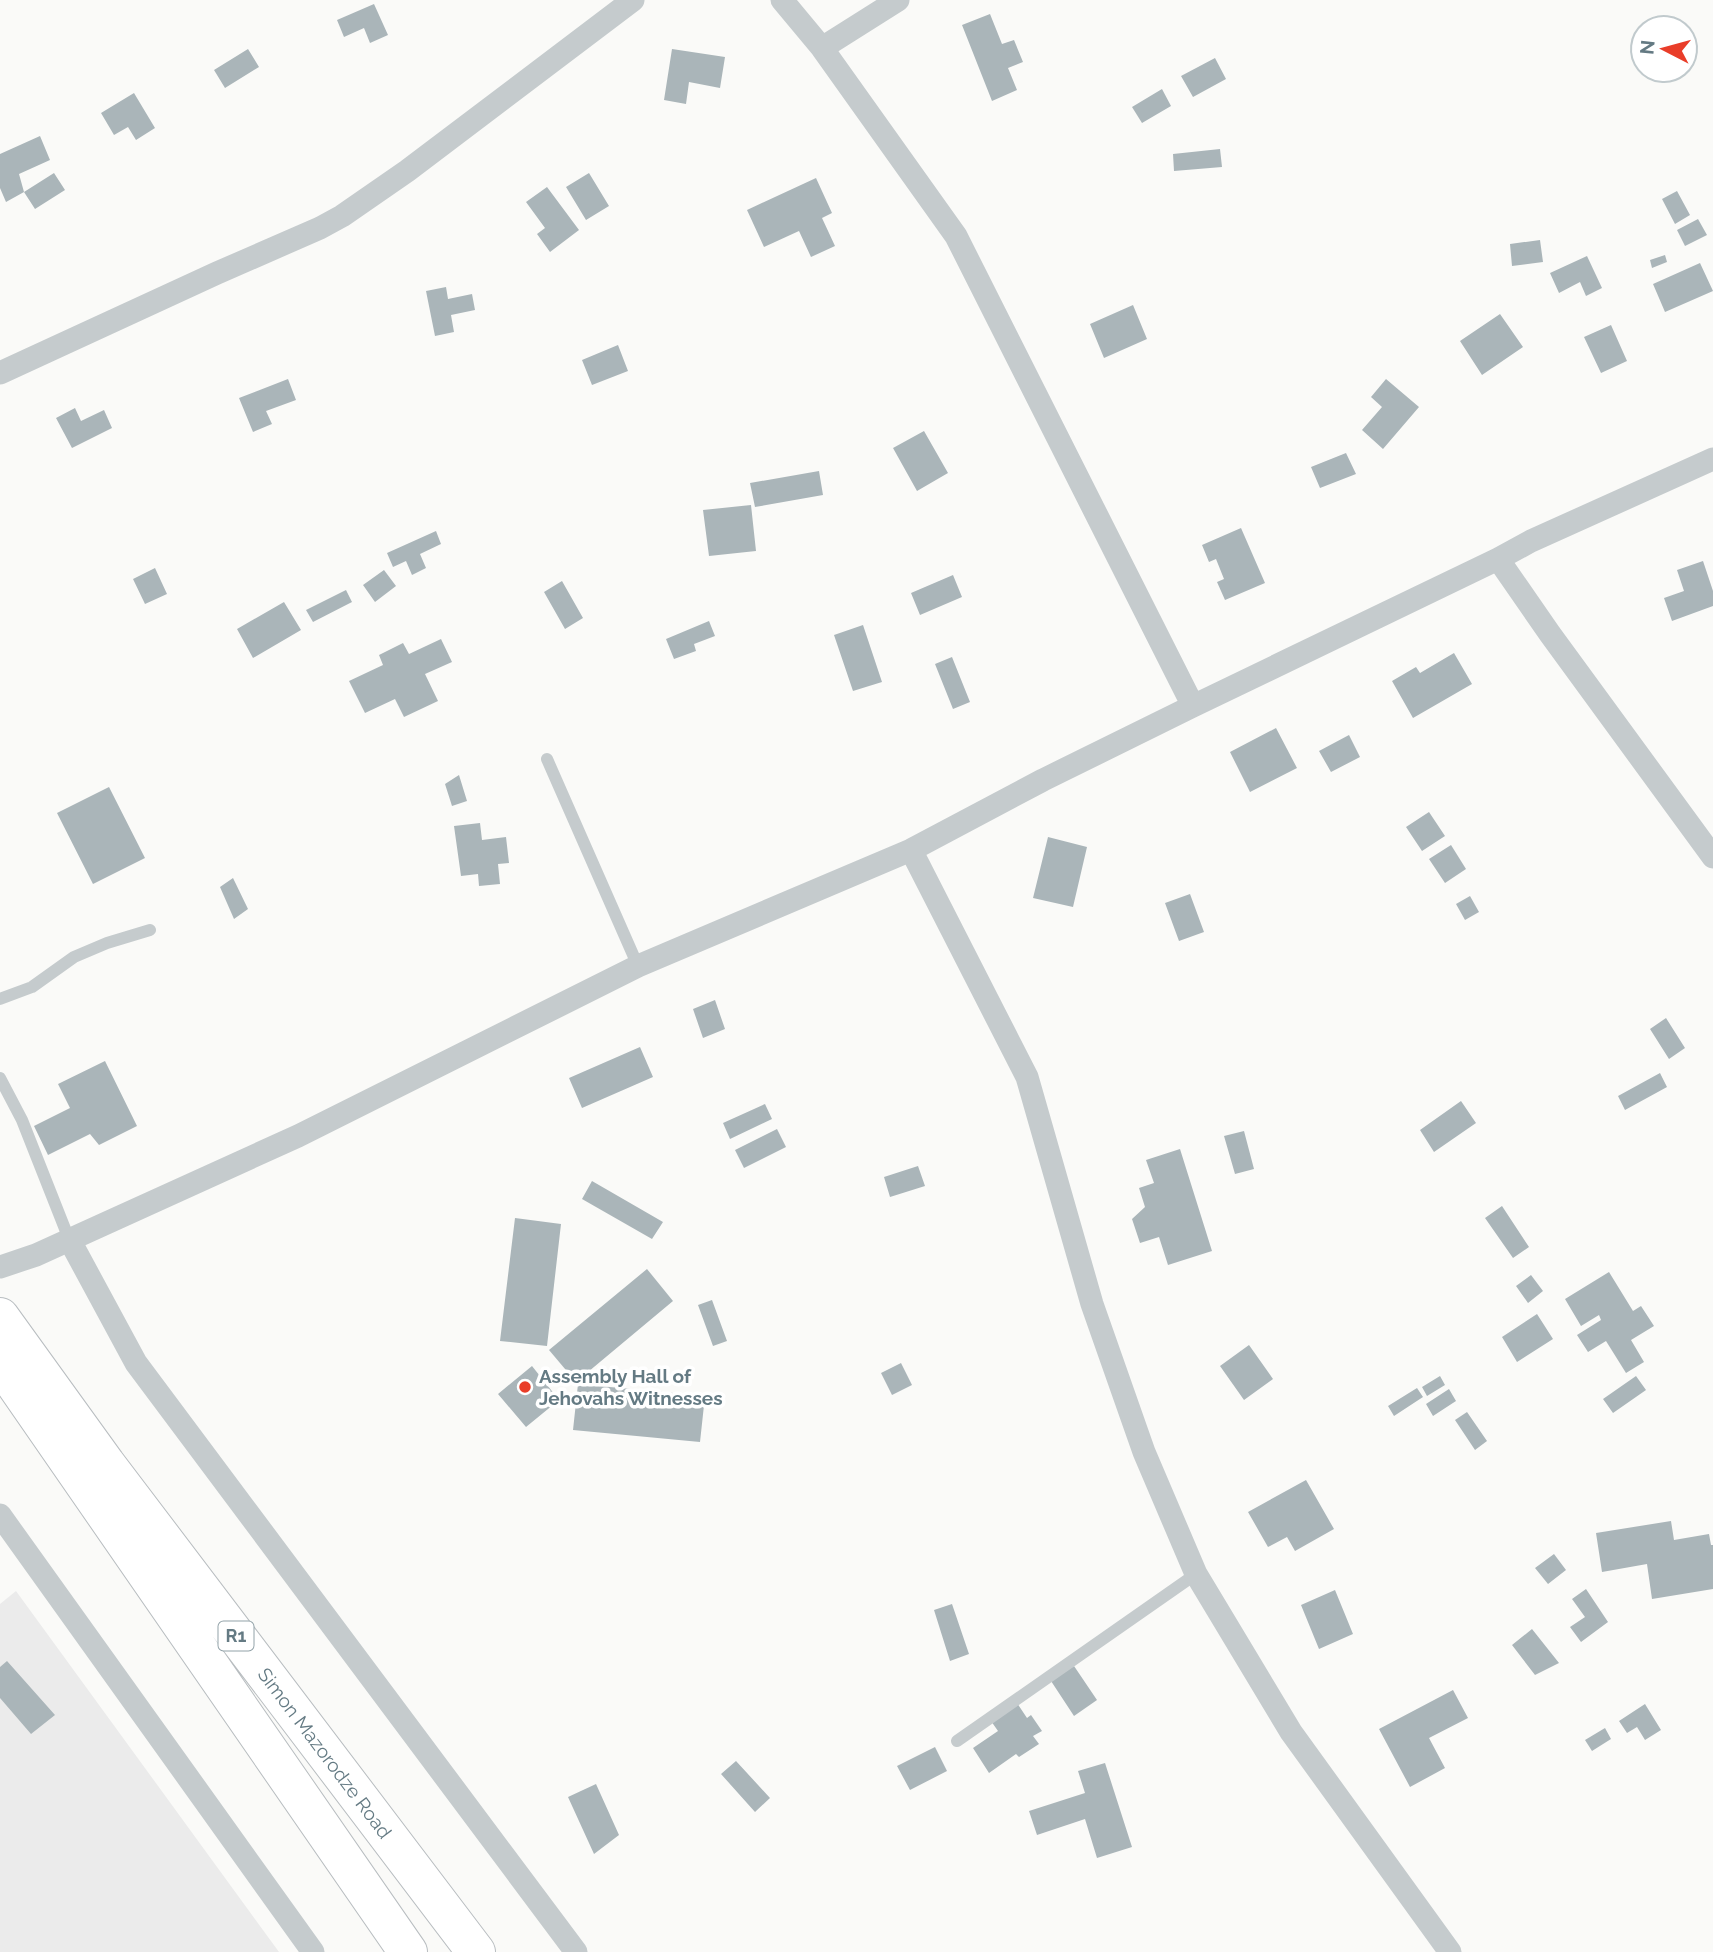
<svg xmlns="http://www.w3.org/2000/svg" width="1713" height="1952" viewBox="0 0 1713 1952" font-family="Raleway,sans-serif">
<style>
.built{fill:#ebebeb}
.building{fill:#aab5b9}
.lines{fill:none;stroke-linecap:round;stroke-linejoin:round}
.highway-casing{stroke:#b8bdc0;stroke-width:40}
.lane{stroke:#c5cbcd;stroke-width:12}
.street{stroke:#c5cbcd;stroke-width:23}
.highway{stroke:#fff;stroke-width:38}
.poi-dot{fill:#e93d29;stroke:#fff;stroke-width:2.5}
.labels{text-anchor:middle;stroke-width:7;stroke-linejoin:round;paint-order:stroke}
.shield{fill:#fff;stroke:#92a2a8;stroke-width:2}
.shield-label{font-size:18px;font-weight:bold;fill:#647a83}
.poi-label{font-size:19px;font-weight:bold;fill:#647a83;stroke:#fff;text-anchor:start}
.street-label{font-size:19px;fill:#647a83;stroke:#fff}
</style>
<rect width="100%" height="100%" fill="#fafaf8"/>
<!-- built -->
<path class="built" d="M16,1591L279,1952H0V1604Z"/>
<!-- building -->
<path class="building" d="M374,4L388,35L370,43L364,28L344,37L337,20Z
M990,14L1002,44L1014,40L1023,62L1008,68L1017,90L992,101L962,25Z
M248,49L259,67L225,88L214,70Z
M672,49L725,57L720,88L689,82L686,104L664,100Z
M1215,58L1226,79L1193,97L1181,76Z
M1162,89L1171,106L1142,123L1132,107Z
M134,93L155,128L136,140L128,127L114,135L101,113Z
M40,136L50,160L19,174L24,192L6,202L0,188V154Z
M1220,149L1222,167L1174,171L1173,154Z
M54,173L65,190L35,209L24,192Z
M589,173L609,206L586,220L566,187Z
M816,178L832,213L822,218L835,246L811,257L799,231L764,247L747,210Z
M547,187L579,230L550,252L537,234L545,228L526,202Z
M1677,191L1690,215L1675,224L1662,199Z
M1698,219L1707,235L1685,246L1677,230Z
M1540,240L1543,262L1512,266L1510,244Z
M1665,255L1667,262L1652,268L1650,260Z
M1587,256L1602,288L1586,296L1580,282L1559,293L1550,273Z
M1700,263L1713,291L1665,312L1653,284Z
M446,287L448,299L472,294L475,310L451,315L454,332L435,336L426,291Z
M1133,305L1147,339L1104,358L1090,324Z
M1500,314L1523,347L1482,375L1460,341Z
M1611,325L1627,361L1601,373L1584,337Z
M618,345L628,371L592,385L582,360Z
M288,379L296,400L266,411L272,424L253,432L239,398Z
M1386,379L1419,407L1383,449L1362,430L1382,407L1371,397Z
M75,408L81,421L104,410L112,428L72,448L56,418Z
M924,431L948,473L917,491L893,448Z
M1346,453L1356,474L1320,488L1311,467Z
M819,471L823,495L755,507L750,483Z
M751,505L756,551L709,556L703,510Z
M1241,528L1265,583L1225,600L1217,582L1224,579L1216,559L1209,562L1202,545Z
M436,531L441,544L420,554L426,568L412,575L406,561L393,567L387,553Z
M1703,561L1713,591V606L1672,621L1664,598L1684,591L1677,570Z
M155,568L167,594L145,604L133,579Z
M384,570L396,586L375,602L363,585Z
M953,575L962,597L920,615L911,593Z
M562,581L583,618L565,629L544,592Z
M346,590L352,602L313,622L306,610Z
M284,602L301,630L253,658L237,629Z
M709,621L715,636L694,644L696,651L674,659L666,639Z
M863,625L882,682L853,691L834,635Z
M441,639L452,662L425,674L438,701L404,717L395,699L365,713L349,681L383,665L379,655L403,643L409,654Z
M1454,653L1472,684L1413,718L1392,681L1416,667L1420,673Z
M952,657L970,702L953,709L935,664Z
M1276,728L1297,768L1250,792L1230,752Z
M1349,735L1360,757L1331,772L1319,751Z
M459,775L467,801L452,806L445,784Z
M109,787L145,858L93,884L57,813Z
M1429,812L1445,836L1422,851L1406,827Z
M480,823L482,840L506,837L509,863L498,864L500,884L479,886L478,874L461,876L454,826Z
M1048,837L1087,847L1073,907L1033,898Z
M1451,845L1466,869L1445,883L1429,859Z
M233,878L248,909L234,919L220,887Z
M1190,894L1204,932L1179,941L1165,903Z
M1470,896L1479,912L1465,920L1456,904Z
M715,1000L725,1029L703,1038L693,1009Z
M1666,1018L1685,1048L1669,1059L1650,1029Z
M640,1047L653,1077L582,1108L569,1078Z
M105,1061L137,1126L99,1145L90,1134L48,1155L34,1126L70,1108L58,1084Z
M1660,1073L1667,1087L1625,1110L1618,1096Z
M1461,1101L1476,1123L1434,1152L1420,1130Z
M765,1104L772,1119L730,1139L723,1123Z
M777,1129L786,1147L744,1168L735,1150Z
M1244,1131L1254,1169L1235,1174L1224,1136Z
M1180,1149L1212,1251L1168,1265L1159,1237L1140,1243L1132,1219L1145,1207L1139,1188L1154,1183L1146,1160Z
M918,1166L925,1186L890,1197L884,1177Z
M592,1181L663,1222L652,1239L582,1199Z
M1502,1206L1529,1247L1513,1258L1485,1218Z
M515,1218L561,1224L547,1346L500,1341Z
M647,1269L673,1301L576,1382L549,1350Z
M1609,1272L1633,1311L1641,1306L1654,1326L1631,1340L1644,1362L1626,1373L1606,1341L1588,1352L1577,1335L1601,1320L1599,1315L1581,1326L1565,1299Z
M1531,1275L1543,1291L1528,1303L1516,1286Z
M712,1300L727,1341L713,1346L698,1305Z
M1537,1314L1553,1339L1517,1362L1502,1337Z
M1249,1345L1273,1379L1244,1400L1220,1366Z
M901,1363L912,1385L892,1395L881,1373Z
M532,1366L559,1400L526,1427L498,1394Z
M1440,1376L1445,1385L1427,1396L1422,1387Z
M1636,1376L1646,1390L1613,1413L1603,1399Z
M578,1384L705,1396L700,1442L573,1430Z
M1417,1388L1423,1397L1394,1416L1388,1406Z
M1449,1389L1456,1401L1433,1416L1426,1404Z
M1467,1412L1487,1441L1475,1450L1455,1420Z
M1306,1480L1334,1529L1295,1551L1287,1537L1268,1547L1248,1512Z
M1671,1521L1674,1540L1709,1534L1711,1545H1713V1589L1652,1599L1647,1564L1602,1572L1596,1533Z
M1554,1554L1566,1570L1548,1584L1535,1568Z
M1586,1589L1608,1622L1581,1642L1570,1627L1585,1617L1572,1599Z
M1335,1590L1353,1634L1319,1649L1301,1605Z
M952,1604L969,1654L950,1661L934,1610Z
M1532,1629L1559,1663L1535,1675L1512,1645Z
M7,1661L55,1715L31,1734L0,1698V1667Z
M1074,1666L1097,1700L1074,1716L1051,1681Z
M1453,1690L1468,1718L1429,1738L1445,1768L1410,1787L1379,1729Z
M1017,1703L1027,1718L1031,1715L1042,1731L1033,1736L1039,1744L1019,1757L1016,1754L989,1773L973,1748L998,1731L991,1721Z
M1645,1704L1661,1730L1645,1740L1637,1727L1627,1733L1619,1721Z
M1605,1728L1611,1739L1592,1751L1585,1740Z
M935,1747L947,1771L910,1790L897,1766Z
M736,1761L770,1798L755,1812L721,1774Z
M1105,1763L1132,1847L1097,1858L1085,1819L1037,1835L1029,1811L1085,1793L1078,1771Z
M596,1784L619,1835L594,1854L568,1797Z"/>
<g class="lines">
<defs>
<path id="highway" d="M0,1317L106,1464L476,1952
M0,1362L408,1952"/>
</defs>
<!-- highway casing -->
<use href="#highway" class="highway-casing"/>
<!-- lane -->
<path class="lane" d="M547,759L638,966
M0,999L32,987L74,957L107,943L150,930
M0,1078L22,1120L69,1239
M957,1741L1196,1574"/>
<!-- street -->
<path class="street" d="M782,0L822,48L956,236L1193,706
M822,48L898,0
M0,373L217,273L320,228L342,216L407,171L633,0
M1498,559L1531,541L1713,459
M911,850L1027,1077L1092,1304L1144,1452L1196,1574L1291,1732L1450,1952
M69,1239L136,1363L576,1952
M0,1267L36,1255L298,1136L638,966L911,850L1043,780L1193,706L1498,559L1550,634L1713,857
M0,1515L313,1952"/>
<!-- highway -->
<use href="#highway" class="highway"/>
</g>
<!-- markers -->
<circle class="poi-dot" cx="525" cy="1387" r="7"/>
<g class="labels">
<!-- shield labels -->
<rect class="shield" x="218.5" y="1621.5" width="35" height="29" rx="5"/>
<g class="shield-label">
<text x="236" y="1642">R1</text>
</g>
<!-- poi labels -->
<g class="poi-label">
<text x="539" y="1383">Assembly Hall of<tspan x="539" dy="22">Jehovahs Witnesses</tspan></text>
</g>
<!-- street labels -->
<g class="street-label">
<text transform="translate(325 1753) rotate(53)" y="7">Simon Mazorodze Road</text>
</g>
</g>
<!-- north arrow -->
<g transform="translate(1664 49) rotate(276)"><circle r="33" fill="#ffffff" stroke="#c1cacd" stroke-width="2"/>
<path d="M0-5L12 26L0 18L-12 26Z" fill="#e93d29"/>
<text y="-10" font-size="19" font-weight="bold" text-anchor="middle" fill="#647a83">N</text>
</g>
</svg>
